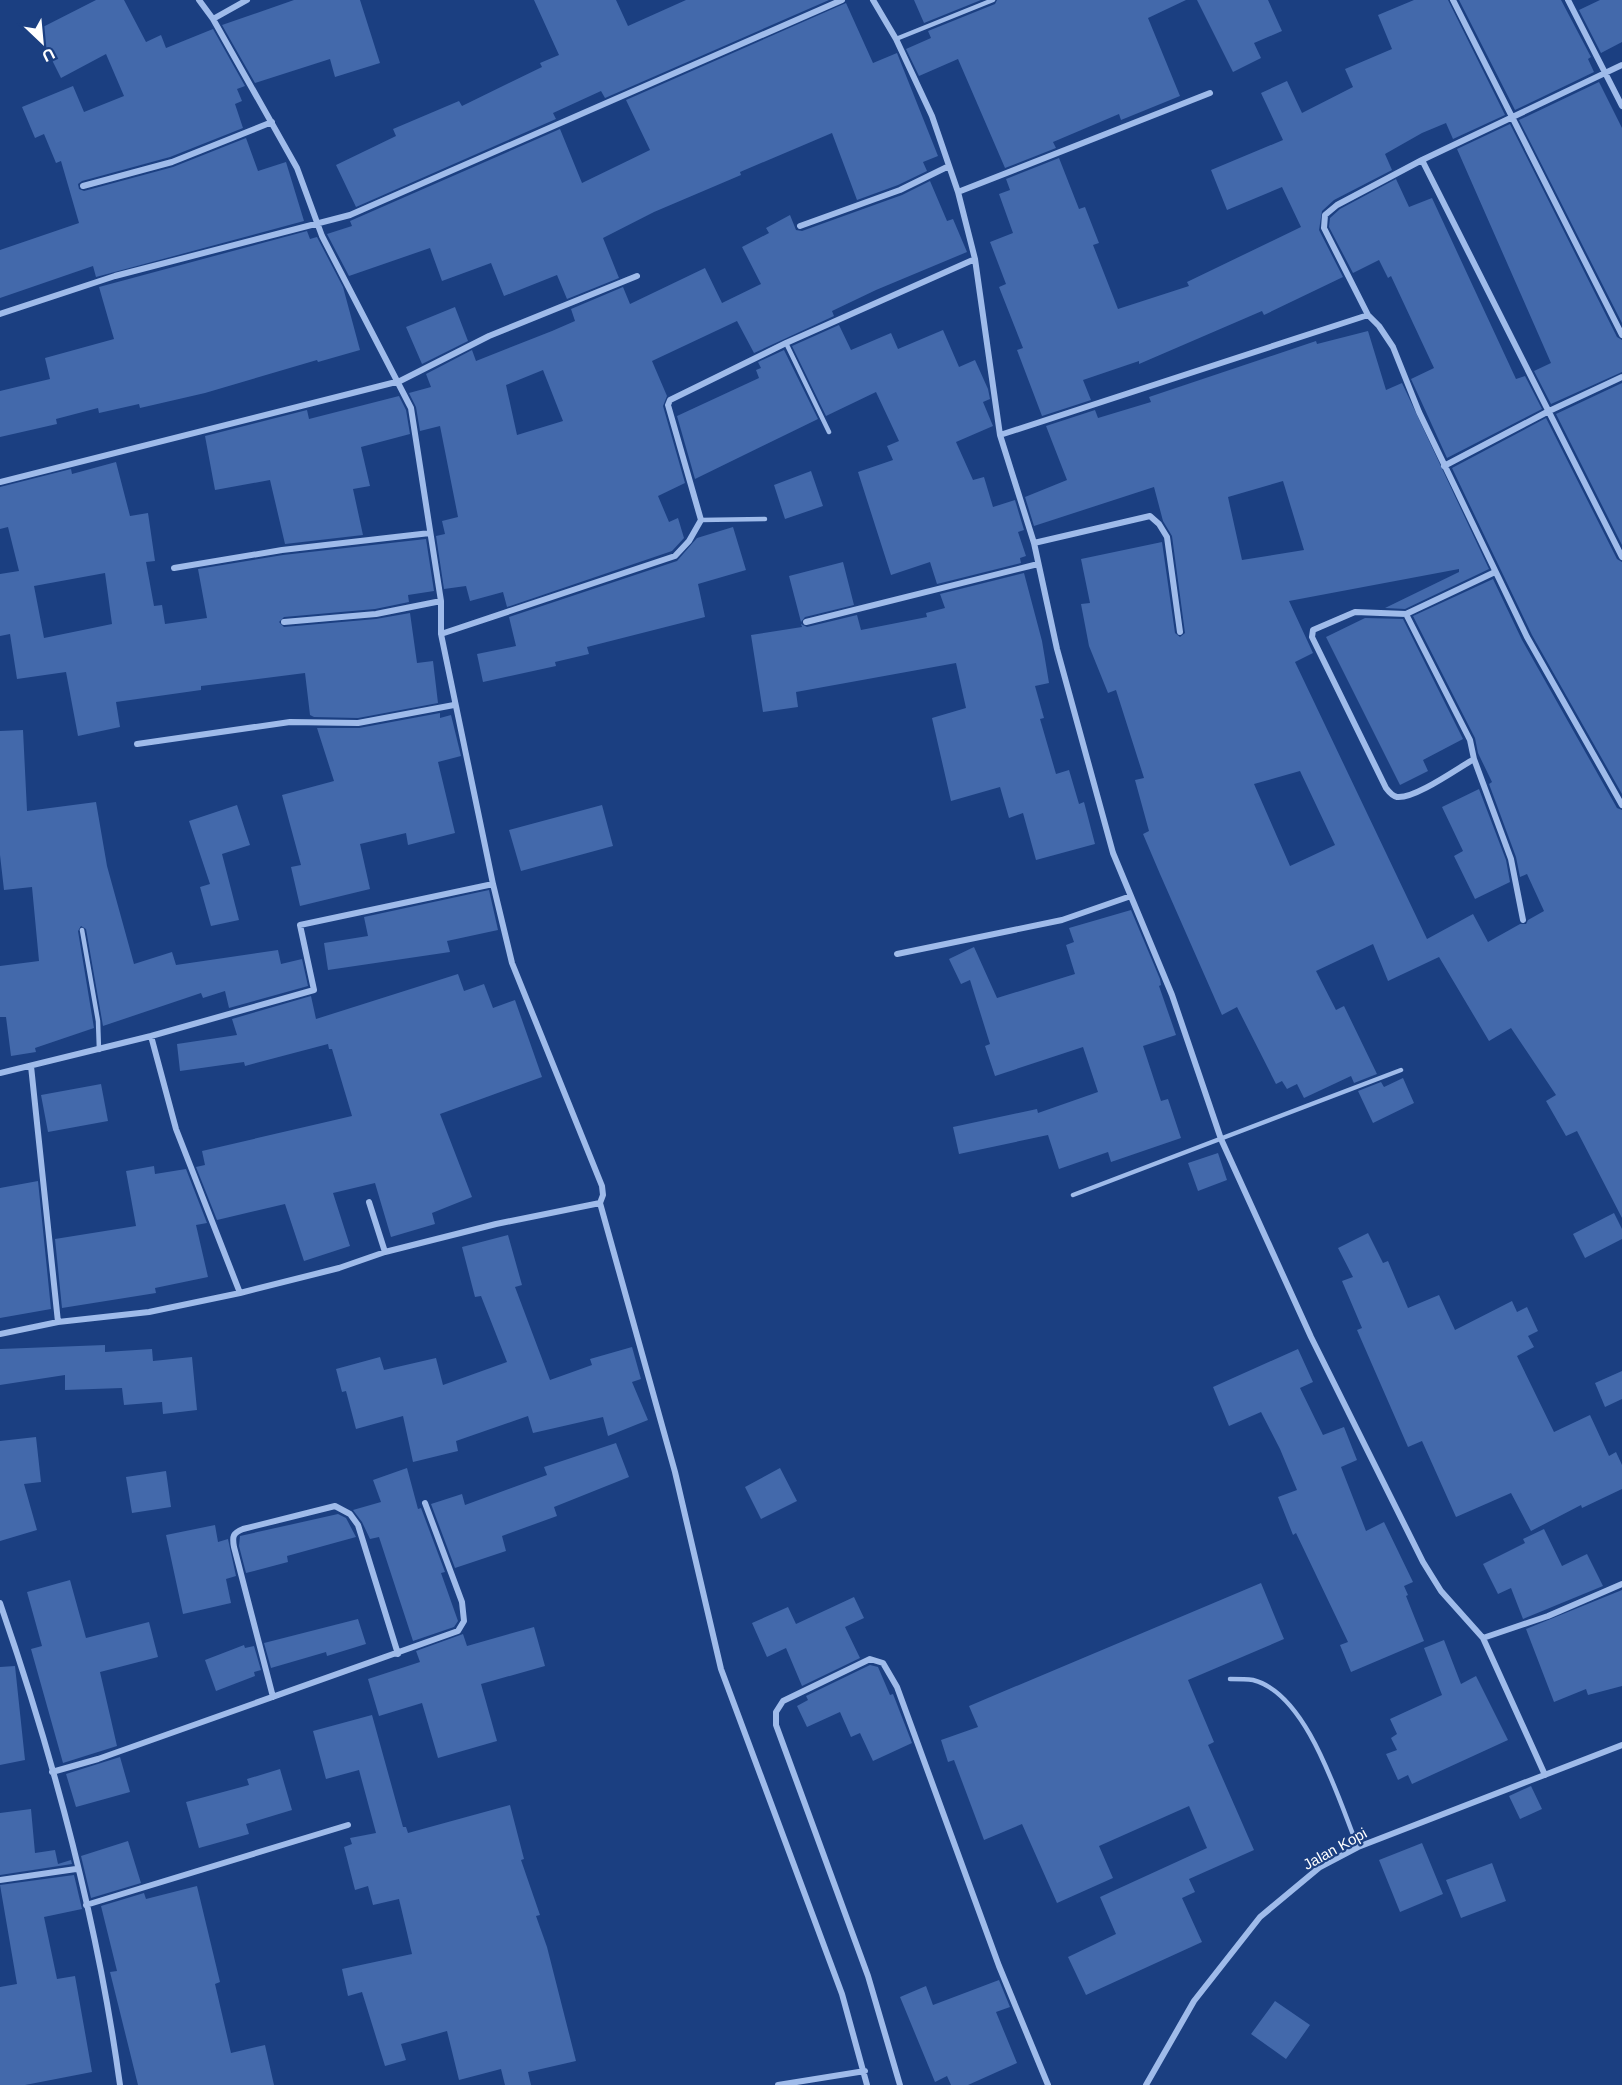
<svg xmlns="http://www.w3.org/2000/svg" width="1622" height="2085" viewBox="0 0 1622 2085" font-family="Arial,sans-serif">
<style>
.building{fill:#4369ab;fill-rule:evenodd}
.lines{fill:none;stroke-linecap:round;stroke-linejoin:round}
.lane{stroke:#9fbbea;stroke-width:4.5}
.street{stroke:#9fbbea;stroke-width:6}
.labels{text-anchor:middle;stroke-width:4.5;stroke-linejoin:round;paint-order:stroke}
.street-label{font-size:15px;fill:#fff;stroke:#1b3f81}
</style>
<rect width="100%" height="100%" fill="#1b3f81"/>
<!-- building -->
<path class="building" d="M96,0H124L146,42L161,35L166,48L213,29L245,86L237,89L242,101L235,104L243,128L170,157L82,181L78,184L79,189L84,191L173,167L246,138L258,171L286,162L304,221L96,277L93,266L0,298V250L79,223L61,161L56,163L44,134L35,138L22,107L73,86L84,112L124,96L106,54L61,78L37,30Z
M294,0H360L380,63L335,77L330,59L255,83L222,25Z
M534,0H616L628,26L686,0H829L605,98L601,91L553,113L556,119L356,207L336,165L396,136L393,129L459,101L462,106L542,67L540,63L559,55Z
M914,0H981L924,23Z
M997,0H1186L1148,18L1180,96L1121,120L1119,114L1053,142L1056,148L1005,168L958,59L919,76L906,49L931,38L928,31L995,4Z
M1197,0H1268L1282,31L1254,43L1261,58L1233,72Z
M1414,0H1448L1505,115L1453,139L1446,123L1422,133L1385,154L1392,170L1334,200L1322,211L1319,230L1343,277L1264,315L1262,311L1139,364V361L1083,380L1091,400L1042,416L1017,350L1023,348L999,287L1006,284L990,242L1013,233L999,194L1010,190L1006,179L1059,158L1079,209L1085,207L1099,243L1093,245L1118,309L1189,286L1187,282L1301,227L1282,187L1227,210L1211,170L1283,140L1261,93L1287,81L1302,113L1353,87L1345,69L1392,49L1378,15Z
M1459,0H1561L1591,57L1588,59L1594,72L1515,110Z
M1600,0H1622V42L1601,53L1579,10Z
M846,3L873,63L897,53L938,156L923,162L927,171L898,185L857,200L832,133L740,172L741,175L654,212L603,238L619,278L567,299L557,275L504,296L491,263L442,281L430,248L349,276L327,234L352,226L350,221L560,129L582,183L650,150L626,100Z
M1599,82L1622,128V323L1519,120Z
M1510,124L1617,337L1622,340V372L1551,404L1534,371L1551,363L1457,149Z
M1396,179L1409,207L1432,198L1516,379L1525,376L1542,409L1447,458L1411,379L1434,368L1391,276L1388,278L1379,260L1353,273L1329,227L1330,218L1340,209Z
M930,181L947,221L953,219L967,252L876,290L832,311L834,316L754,353L737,321L652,361L667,396L663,406L685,483L658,496L669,522L678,518L684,538L672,551L507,607L503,592L470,601L466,586L444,589L436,536L445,534L442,521L458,517L440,426L420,431L416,407L409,393L431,387L426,374L472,350L476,361L552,331L575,321L571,309L623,287L630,304L705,268L722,303L761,284L742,247L769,233L766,228L790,215L796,230L802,231L902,195ZM543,370L563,421L517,435L506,385Z
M307,231L310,239L317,237L343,287L360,350L318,362L317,360L205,393L140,408L139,404L99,413L98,408L56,419L57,424L0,437V391L50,379L45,358L114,339L99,287Z
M455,307L468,341L422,364L406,327Z
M839,325L851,350L891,333L898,349L943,330L959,367L975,360L988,389L990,399L983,402L993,426L956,442L973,480L984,477L993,507L1015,500L1024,530L1018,532L1026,556L1020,558L1021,563L937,584L930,562L891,575L858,472L893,460L887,446L899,441L876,392L826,416L792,346Z
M1368,331L1386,390L1402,383L1489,569L1405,609L1385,608L1459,572V569L1289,601L1313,653L1295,662L1427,939L1473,914L1488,942L1520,924H1526L1528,920L1544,911L1527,874L1520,877L1516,857L1489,784L1492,782L1478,753L1475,738L1413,616L1493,579L1522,640L1617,808L1622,810V1218L1577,1131L1566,1136L1546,1101L1556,1095L1511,1028L1489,1041L1439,957L1388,981L1373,944L1316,971L1336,1010L1344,1006L1377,1074L1354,1083L1351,1076L1304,1098L1297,1084L1287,1089L1282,1081L1276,1084L1237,1007L1222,1015L1160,874L1143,834L1149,831L1135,780L1144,778L1116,690L1108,693L1089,646L1081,604L1090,603L1081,559L1162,542L1175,633L1180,637L1185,633L1172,536L1163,521L1154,487L1034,526L1025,497L1067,480L1046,426L1095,410L1098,418L1151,402L1149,397L1316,341L1317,344ZM1283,481L1304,550L1242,560L1228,497ZM1300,771L1335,845L1290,866L1254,784Z
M784,350L818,419L695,479L677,416L759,378L756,370L761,368L758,362Z
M1622,383V545L1556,414Z
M399,396L406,410L410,434L361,447L370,486L353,489L363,535L285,544L270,480L215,490L205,436L307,410L309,419Z
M1546,418L1617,559L1622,562V794L1532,635L1452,468Z
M116,462L130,516L148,513L155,561L146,562L154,606L162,605L165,624L207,618L198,569L283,555L426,539L434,591L408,595L409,602L375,609L284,617L279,622L284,627L376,619L410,613L417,663L433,661L438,703L358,718L314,717L310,715L305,673L201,686V690L116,702L120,727L78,736L66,672L17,679L10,634L0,636V574L19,571L8,527L0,529V487L71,469L72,474ZM105,573L112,624L44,638L34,586Z
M811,471L823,506L785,519L774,485Z
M733,527L746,570L698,584L705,617L587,647L589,654L555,662L556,666L483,682L477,654L516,646L509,617L677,561L697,538Z
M843,562L854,605L805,617L801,622L789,576Z
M1024,573L1042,641L1049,683L1035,686L1044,718L1040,719L1056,774L1069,770L1079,804L1084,802L1095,844L1036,860L1023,813L1009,818L1000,787L951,801L932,718L966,708L956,663L796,692L798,707L763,712L751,635L802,627L801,624L807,627L857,615L861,630L927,617L926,613L945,608L940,594Z
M1365,618L1403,619L1463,739L1423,760L1428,771L1400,785L1326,637Z
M440,713V718L451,715L461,756L438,762L455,833L408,845L406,833L360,844L370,889L300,906L291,867L301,865L282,795L334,781L317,728H359Z
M23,730L27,811L96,802L107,866L134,964L172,952L176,965L278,950L281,964L302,959L308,986L229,1008L225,991L203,998L201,993L103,1026L86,929L81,926L78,931L94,1028L35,1048L36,1052L11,1056L6,1017H0V966L39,961L32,887L4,890L0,855V731Z
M1479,789L1506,860L1510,882L1475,899L1454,856L1463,851L1442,807Z
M237,805L250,845L222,854L239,920L211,926L200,887L210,884L189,821Z
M602,805L613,846L521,871L509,830Z
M489,890L498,930L447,941L450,952L328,970L324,943L368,936L364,917Z
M1131,910L1160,979L1161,985L1159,986L1176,1035L1143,1046L1161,1101L1168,1099L1181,1138L1111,1162L1108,1152L1059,1169L1048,1135L959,1154L953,1127L1037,1109L1038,1113L1098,1092L1083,1047L995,1076L985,1046L990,1044L970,980L961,984L949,959L974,947L997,998L1075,974L1066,945L1074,942L1069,928Z
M458,974L464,991L484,984L493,1008L515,1000L542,1077L440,1114L472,1197L432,1213L435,1224L391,1237L375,1183L333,1193L350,1246L304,1261L285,1204L217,1220L196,1167L205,1165L202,1151L352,1116L332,1049H329L328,1044L245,1066L244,1062L180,1071L177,1044L237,1035L232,1019L311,996L316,1019Z
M1403,1078L1414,1103L1373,1123L1358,1091L1381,1082L1384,1087Z
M101,1084L108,1121L48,1132L41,1095Z
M1218,1153L1227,1180L1198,1191L1188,1163Z
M154,1166L155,1174L186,1169L207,1223L196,1225L208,1277L155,1288L156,1293L62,1308L55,1239L136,1226L126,1171Z
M38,1181L51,1309L0,1318V1188Z
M1614,1213L1622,1229V1239L1585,1258L1573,1234Z
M1368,1233L1383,1263L1388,1261L1408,1308L1439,1295L1455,1330L1512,1301L1517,1312L1527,1307L1538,1331L1528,1336L1534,1347L1517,1356L1554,1432L1590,1415L1609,1456L1616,1452L1622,1465V1489L1582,1508L1581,1505L1531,1531L1511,1493L1456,1517L1422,1441L1408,1447L1357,1330L1362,1328L1342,1281L1353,1277L1338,1248Z
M508,1235L522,1285L515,1287L550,1380L592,1365L590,1359L632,1347L641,1379L632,1382L648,1420L608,1436L603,1417L533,1433L528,1416L456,1441L458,1451L413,1462L403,1416L356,1429L346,1391L342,1392L336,1369L380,1357L384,1370L436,1358L443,1385L507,1362L481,1296L475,1297L462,1247Z
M105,1345V1352L152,1349L153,1361L192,1357L197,1410L163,1414L162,1402L124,1405L122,1388L65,1390V1375L0,1385V1349Z
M1298,1349L1313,1382L1300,1388L1323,1435L1344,1427L1357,1460L1341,1467L1366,1531L1384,1522L1413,1582L1404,1586L1408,1595L1406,1596L1424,1641L1351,1672L1340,1645L1348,1642L1296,1533L1293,1535L1278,1497L1297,1490L1280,1449L1261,1412L1229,1426L1213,1387Z
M1622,1371V1399L1605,1407L1595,1383Z
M36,1437L41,1482L24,1484L37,1530L0,1541V1441Z
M616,1443L629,1477L554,1507L557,1516L502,1536L506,1551L455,1568L431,1504L462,1494L465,1505L547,1475L544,1467Z
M407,1468L418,1509L421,1508L445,1572L441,1573L458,1621L454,1627L413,1641L379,1537L370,1539L362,1522L353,1510L381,1502L373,1480Z
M780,1468L797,1501L761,1519L745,1487Z
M166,1471L171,1507L132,1513L126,1477Z
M338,1514L346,1518L356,1537L287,1556L288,1562L246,1573L239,1546L240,1536Z
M215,1525L218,1542L228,1539L236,1576L226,1579L231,1603L183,1614L166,1535Z
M1544,1529L1562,1566L1587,1554L1603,1586L1523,1619L1511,1588L1498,1594L1483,1564L1525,1543L1523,1539Z
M70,1580L86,1638L149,1622L158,1657L100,1672L117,1746L63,1763L31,1649L42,1646L27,1592Z
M1261,1583L1284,1639L1188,1680L1214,1742L1208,1745L1254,1850L1189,1879L1195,1892L1182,1898L1202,1942L1086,1995L1068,1957L1116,1934L1100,1897L1207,1848L1189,1806L1099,1846L1113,1878L1057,1903L1022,1824L984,1840L954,1760L948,1762L941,1740L978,1727L969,1706Z
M1622,1590V1686L1588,1695L1586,1689L1554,1702L1526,1629Z
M854,1597L864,1618L845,1627L860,1658L802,1686L786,1648L767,1657L752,1623L788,1607L796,1624Z
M358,1619L366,1644L327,1656L326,1652L271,1668L264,1643Z
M534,1627L545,1666L481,1684L497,1741L438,1758L422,1703L379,1716L368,1679L420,1662L416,1651L463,1634L467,1646Z
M1444,1640L1461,1684L1476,1676L1508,1740L1412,1784L1408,1775L1398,1780L1386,1754L1397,1750L1391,1738L1397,1734L1390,1719L1442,1695L1424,1648Z
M244,1645L245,1648L254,1646L261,1670L254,1672L255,1676L216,1691L205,1660Z
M870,1665L878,1667L890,1695L893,1694L912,1743L873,1761L860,1733L851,1737L840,1712L807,1727L797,1706L808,1700L806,1696Z
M15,1666L25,1760L0,1765V1667Z
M372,1715L403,1827H406L408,1833L510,1805L524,1859L521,1860L540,1915L536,1916L547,1947L576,2061L528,2072L531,2085H505L501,2069L459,2080L447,2031L401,2044L406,2060L385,2066L362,1992L348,1996L342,1969L412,1954L399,1899L373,1905L368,1886L355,1890L344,1847L352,1844L350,1838L376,1833L359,1770L326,1779L313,1731Z
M120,1757L130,1792L76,1807L66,1774Z
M280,1769L292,1810L246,1824L249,1834L199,1848L186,1802L249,1785L247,1779Z
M1531,1786L1542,1809L1520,1819L1509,1796Z
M31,1809L35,1853L55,1850L58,1864L71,1860L72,1864L0,1875V1813Z
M128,1841L141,1883L91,1898L81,1856Z
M1422,1843L1443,1894L1400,1912L1379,1860Z
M1492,1863L1506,1901L1461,1918L1446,1880Z
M74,1875L82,1909L44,1917L57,1979L75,1976L92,2072L25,2085H0V1987L17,1984L0,1885Z
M197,1886L220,1982L215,1984L231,2053L265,2045L274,2085H138L110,1972L117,1971L101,1906L144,1893L146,1899Z
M999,1980L1010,2007L996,2012L1017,2063L968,2085H951L947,2076L935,2082L900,1997L926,1986L933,2005Z
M1275,2001L1310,2025L1286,2059L1251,2034Z"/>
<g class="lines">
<!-- lane -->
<path class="lane" d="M896,39L993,0
M786,343L829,432
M701,520L765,519
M82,930L98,1021L99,1050
M1073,1195L1401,1070
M1230,1679C1237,1679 1246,1679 1253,1680C1308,1694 1338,1799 1358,1847"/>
<!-- street -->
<path class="street" d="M199,0L213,19L297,168L322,236L411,408L441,601V634L493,884L512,963L602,1186L603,1195L600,1203L675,1472L721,1669L842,1994L867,2085
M873,0L896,39L932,116L958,192L975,259L1000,435L1034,543L1057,649L1113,853L1172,995L1221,1139L1311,1337L1423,1562L1441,1591L1483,1638L1545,1775
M1453,0L1622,335
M1568,0L1622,106
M213,19L247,0
M1622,65L1422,160L1337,205L1325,215L1324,228L1368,315L1379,326L1393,347L1419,412L1527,637L1622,805
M1422,160L1622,557
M83,186L172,162L272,122
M958,192L1210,93
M800,226L900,190L949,166
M0,314L115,276L350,215L842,0
M1000,435L1368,315
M1444,466L1547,412L1622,377
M0,482L400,381L489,336L637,276
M1034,543L1150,516L1159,524L1167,537L1180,632
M174,568L282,550L430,533
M1406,614L1470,740L1474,759L1511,859L1523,920
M284,622L376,614L441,601
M806,622L1038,564
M441,634L675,556L689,541L701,520L668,405L670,400L786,343L975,259
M137,744L290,722L358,723L454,705
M1474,759C1458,768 1415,799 1397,797C1392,796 1389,792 1386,788L1312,637L1313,630L1355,612L1406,614L1495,572
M897,954L1062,920L1131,896
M151,1036L176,1129L240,1293
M31,1066L58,1322
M0,1073L151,1036L314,990L300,925L493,884
M369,1202L385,1252
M0,1334L58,1322L149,1312L240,1293L339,1268L385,1252L496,1224L600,1203
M0,1603C53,1756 98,1925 120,2085
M1483,1638L1548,1616L1622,1584
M273,1697L234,1547C232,1536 233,1533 243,1529L335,1506L350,1514L358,1525L398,1654
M52,1772L98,1759L458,1631L464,1621L462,1602L425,1503
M0,1880L76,1869
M86,1905L348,1825
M778,2085L865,2071
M900,2085L868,1976L776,1725V1712L783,1701L870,1659L883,1663L897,1687L999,1966L1048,2085
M1146,2085L1194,2001L1260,1917L1320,1867L1358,1847L1622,1745"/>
</g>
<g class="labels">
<!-- street labels -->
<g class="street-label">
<text transform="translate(1335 1849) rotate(-29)" y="5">Jalan Kopi</text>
</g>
</g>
<!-- north arrow -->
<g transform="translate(42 42) rotate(154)" stroke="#1b3f81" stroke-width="4.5" paint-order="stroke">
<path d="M0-4.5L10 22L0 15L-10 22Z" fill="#ffffff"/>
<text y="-9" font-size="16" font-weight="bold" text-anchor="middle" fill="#ffffff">U</text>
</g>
</svg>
